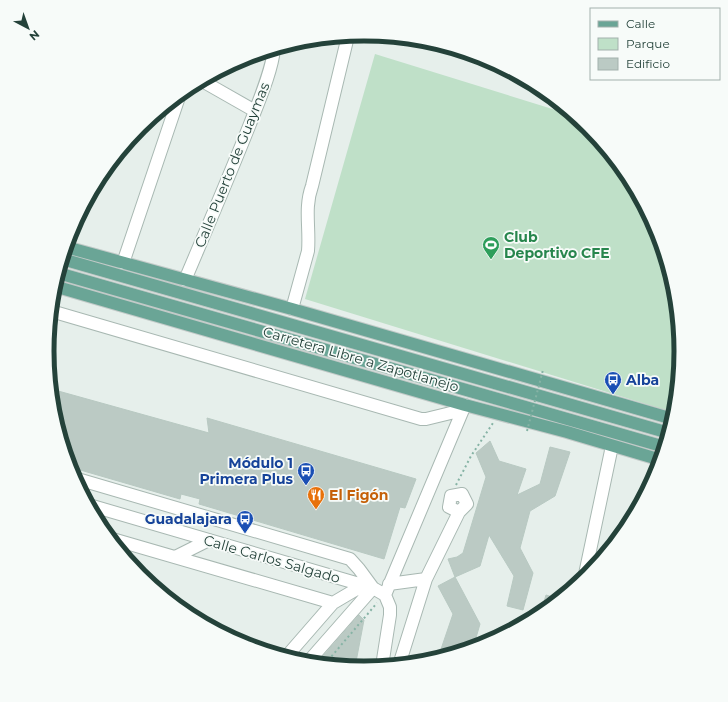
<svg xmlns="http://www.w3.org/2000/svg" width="728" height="702" viewBox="0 0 728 702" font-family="Montserrat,sans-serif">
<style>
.green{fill:#bfe0c8}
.building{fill:#bbcac4;stroke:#b8c9c2}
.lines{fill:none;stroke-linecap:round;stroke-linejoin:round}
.minor-casing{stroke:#a8b8b2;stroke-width:14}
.major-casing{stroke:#c2cac8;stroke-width:14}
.path{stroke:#86b3a5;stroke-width:2;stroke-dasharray:2 3;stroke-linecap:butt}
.minor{stroke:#fff;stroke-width:12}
.major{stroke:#6aa596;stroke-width:12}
.path-bridge{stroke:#86b3a5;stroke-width:2;stroke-dasharray:2 3;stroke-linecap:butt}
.labels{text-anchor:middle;stroke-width:3.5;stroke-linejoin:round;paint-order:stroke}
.street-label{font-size:14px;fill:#24423a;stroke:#f7fbf9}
.leisure-label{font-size:14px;font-weight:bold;fill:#27864d;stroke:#f7fbf9;text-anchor:start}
.transit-label{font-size:14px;font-weight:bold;fill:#164399;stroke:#f7fbf9;text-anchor:end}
.food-label{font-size:14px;font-weight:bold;fill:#c56008;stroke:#f7fbf9;text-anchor:start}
.rim{fill:none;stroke:#24423a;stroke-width:5}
</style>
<rect width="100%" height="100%" fill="#e6efeb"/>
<!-- green -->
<path class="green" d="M375,54L575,116L588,127L628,175L657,230L675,289L681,351L675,413L305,299Z"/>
<!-- building -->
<path class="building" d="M51,389L209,433L207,418L416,479L405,508L400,507L384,559L199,504L200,499L181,494L180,499L70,467L53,413Z
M490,441L499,461L526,469L517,495L540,484L550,447L570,452L555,496L530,511L520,548L533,573L523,610L507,606L514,576L489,535L480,566L455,577L448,559L457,557L463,553L486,477L476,453Z
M455,577L480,624L473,648L438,658L453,614L438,586Z
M546,595L559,599L540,615Z
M359,615L364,620L355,667L317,663Z"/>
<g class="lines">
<defs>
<path id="minor" d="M199,81L204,82L255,111
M123,263L180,94
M185,280C207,228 229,177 250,124C258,103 272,71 274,49
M292,309L308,251C310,228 304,208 312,186L348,36
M51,311L421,419H426L463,410
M74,478L350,559L359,569L373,588L308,662
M89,505L373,588L385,595L390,607V615L382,666
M109,538L333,603L286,657
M175,557L209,540
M584,579L612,446
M389,584L426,579
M385,595L465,405
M333,603L355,590L366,587
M399,665L426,579L459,512L467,504L462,494L451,496L449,507L459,512"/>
<path id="major" d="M66,247L292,309L673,419
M62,259L669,433
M58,273L665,447
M54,286L465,405L567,432L661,460"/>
</defs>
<!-- minor casing -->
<use href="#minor" class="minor-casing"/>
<!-- major casing -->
<use href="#major" class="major-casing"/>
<!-- path -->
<path class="path" d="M456,485L471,456L493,423
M325,664L377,603"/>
<!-- minor -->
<use href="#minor" class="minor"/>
<!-- major -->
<use href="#major" class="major"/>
<!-- path-bridge -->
<path class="path-bridge" d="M527,431L543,370"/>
</g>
<!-- icons -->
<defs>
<symbol id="stadium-pin" viewBox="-11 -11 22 30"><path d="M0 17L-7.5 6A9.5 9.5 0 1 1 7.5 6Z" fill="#2e9e5b" stroke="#f7fbf9"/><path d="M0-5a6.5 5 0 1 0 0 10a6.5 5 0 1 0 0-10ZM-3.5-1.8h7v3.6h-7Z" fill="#fff"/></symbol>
<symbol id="bus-pin" viewBox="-11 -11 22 30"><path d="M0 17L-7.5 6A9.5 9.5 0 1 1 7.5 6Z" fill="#1a4fb4" stroke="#f7fbf9"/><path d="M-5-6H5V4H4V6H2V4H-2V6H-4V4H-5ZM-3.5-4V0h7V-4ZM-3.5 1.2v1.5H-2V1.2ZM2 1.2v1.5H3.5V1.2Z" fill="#fff"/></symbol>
<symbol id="restaurant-pin" viewBox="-11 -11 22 30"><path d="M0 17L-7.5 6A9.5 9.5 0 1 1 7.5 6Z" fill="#e8710a" stroke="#f7fbf9"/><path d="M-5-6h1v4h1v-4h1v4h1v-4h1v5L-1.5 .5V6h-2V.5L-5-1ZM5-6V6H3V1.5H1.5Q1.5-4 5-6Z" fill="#fff"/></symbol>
</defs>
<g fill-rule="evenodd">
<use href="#stadium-pin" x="481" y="235" width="20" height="27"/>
<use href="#bus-pin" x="603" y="370" width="20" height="27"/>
<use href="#bus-pin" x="296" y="461" width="20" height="27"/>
<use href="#restaurant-pin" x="306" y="485" width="20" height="27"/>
<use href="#bus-pin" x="235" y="509" width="20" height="27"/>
</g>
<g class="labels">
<!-- street labels -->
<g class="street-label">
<text transform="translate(232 165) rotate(-68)" y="5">Calle Puerto de Guaymas</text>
<text transform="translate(361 359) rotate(16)" y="5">Carretera Libre a Zapotlanejo</text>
<text transform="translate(272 559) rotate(16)" y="5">Calle Carlos Salgado</text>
</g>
<!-- leisure labels -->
<g class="leisure-label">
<text x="504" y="242">Club<tspan x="504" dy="16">Deportivo CFE</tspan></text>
</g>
<!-- transit labels -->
<g class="transit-label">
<text x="626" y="385" text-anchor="start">Alba</text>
<text x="293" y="468">Módulo 1<tspan x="293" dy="16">Primera Plus</tspan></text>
<text x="232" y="524">Guadalajara</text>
</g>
<!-- food labels -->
<g class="food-label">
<text x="329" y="500">El Figón</text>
</g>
</g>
<!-- crop -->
<path d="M0 0H728V702H0ZM54 351a310 310 0 1 1 620 0a310 310 0 1 1-620 0Z" fill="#f7fbf9" fill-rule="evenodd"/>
<path class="rim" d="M54 351a310 310 0 1 1 620 0a310 310 0 1 1-620 0Z"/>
<!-- legend -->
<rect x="590" y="8" width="130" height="72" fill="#f7fbf9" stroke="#a3b1ad"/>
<rect x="598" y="21" width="20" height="6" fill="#6aa596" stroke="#a3b1ad"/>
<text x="626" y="28" font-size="12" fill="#24423a">Calle</text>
<rect x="598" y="38" width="20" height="12" fill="#bfe0c8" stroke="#a3b1ad"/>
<text x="626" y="48" font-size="12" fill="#24423a">Parque</text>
<rect x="598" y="58" width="20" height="12" fill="#bbcac4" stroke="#a3b1ad"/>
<text x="626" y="68" font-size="12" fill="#24423a">Edificio</text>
<!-- north arrow -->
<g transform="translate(28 28) rotate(139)" stroke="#f7fbf9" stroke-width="3" paint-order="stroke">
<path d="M0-3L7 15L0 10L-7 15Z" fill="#24423a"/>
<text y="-6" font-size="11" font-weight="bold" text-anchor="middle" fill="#24423a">N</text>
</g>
</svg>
